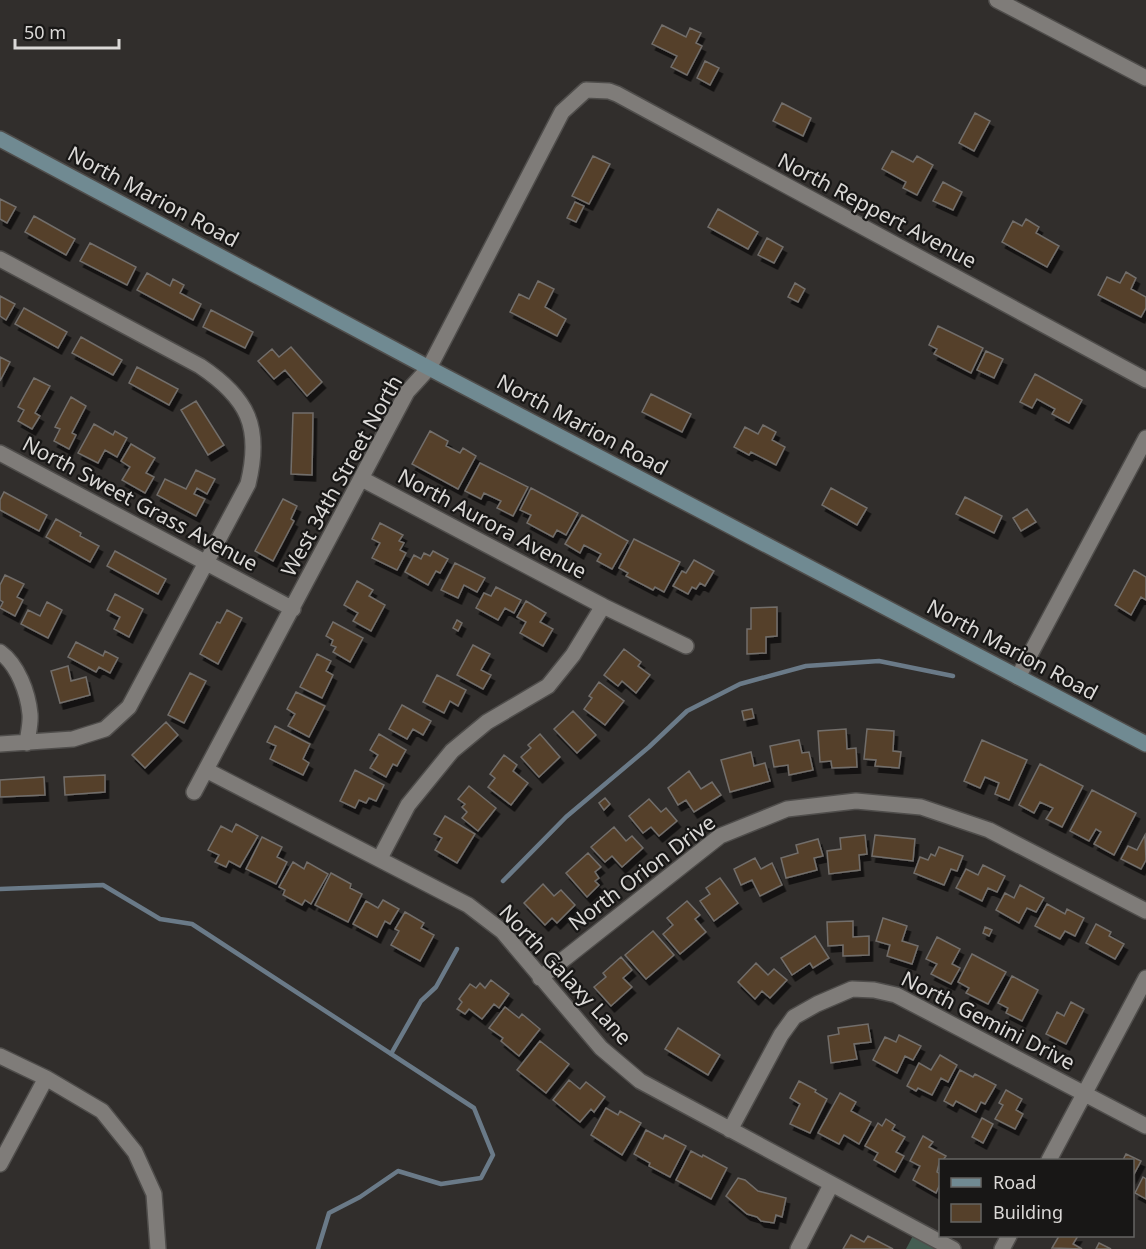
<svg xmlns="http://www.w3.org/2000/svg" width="1146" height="1249" viewBox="0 0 1146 1249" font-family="'Noto Sans',sans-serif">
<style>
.green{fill:#445d52}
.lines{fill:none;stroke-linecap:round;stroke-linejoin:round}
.stream{stroke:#6a7a88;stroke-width:4.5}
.building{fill:#55402a;stroke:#726e6b;stroke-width:1.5;filter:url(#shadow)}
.street-casing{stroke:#4f4d4b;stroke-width:18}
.secondary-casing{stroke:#4f4d4b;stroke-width:18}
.street{stroke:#7f7c79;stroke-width:15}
.secondary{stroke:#708a92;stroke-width:15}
.labels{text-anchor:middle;stroke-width:4.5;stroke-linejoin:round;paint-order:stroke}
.street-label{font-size:21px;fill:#dbd9d7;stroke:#181716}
</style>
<defs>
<filter id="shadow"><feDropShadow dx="3.5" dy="6" stdDeviation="0" flood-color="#0009"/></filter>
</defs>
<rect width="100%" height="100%" fill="#312e2c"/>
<!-- green -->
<path class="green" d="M916,1230L953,1249H906Z"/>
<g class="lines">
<!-- stream -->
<path class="stream" d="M503,881L566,817L649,747L687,711L740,684L806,666L879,661L953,676
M0,889L103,885L160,919L192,924L474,1108L493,1155L481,1178L441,1184L398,1171L360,1197L329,1213L318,1249
M391,1054L421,1001L436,987L457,949"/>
</g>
<!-- building -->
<path class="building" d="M662,25L686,37L690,28L701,33L696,43L702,46L687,75L671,67L677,56L652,44Z
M705,61L719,68L710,85L697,78Z
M782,103L811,118L803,136L773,121Z
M975,113L990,121L974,151L959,143Z
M892,151L913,162L917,156L933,165L917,195L903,188L906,182L882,169Z
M593,156L610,164L589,204L572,196Z
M943,182L962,192L953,210L933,201Z
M0,199L16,207L7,223L0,219Z
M575,202L584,206L576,222L567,218Z
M718,209L758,232L748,249L708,227Z
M34,216L75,239L66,255L25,232Z
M1026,219L1039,227L1036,233L1059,246L1047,267L1002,242L1013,221L1022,226Z
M767,238L783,247L774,263L758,255Z
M90,243L136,267L127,285L80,261Z
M1126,272L1136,278L1131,289L1146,297V308L1141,317L1098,295L1107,277L1120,283Z
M147,273L170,286L173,279L184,285L180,293L201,304L193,320L137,290Z
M538,281L554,289L545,307L566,319L557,336L510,312L519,294L529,299Z
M795,283L805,289L798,302L788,297Z
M0,296L15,304L6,320L0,316Z
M24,308L67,332L58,348L15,324Z
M211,310L253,332L245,348L203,327Z
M938,326L983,348L971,373L934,354L937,349L929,345Z
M81,337L122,360L113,375L72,353Z
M291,347L322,382L307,396L285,370L274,379L258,361L272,349L279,357Z
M986,351L1003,359L994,378L977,370Z
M0,357L10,362L0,381Z
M137,367L178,389L169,405L129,383Z
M1035,374L1082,400L1069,423L1052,414L1055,409L1037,399L1032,408L1020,402Z
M34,378L50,386L35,413L40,416L32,429L18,421L24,410L18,407Z
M651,394L691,414L682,432L642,412Z
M71,397L86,406L72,433L76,435L69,449L54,441L60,429L55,427Z
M196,401L224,445L208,455L181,410Z
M293,413H313L312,475L291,474Z
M94,424L113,435L115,431L127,438L117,457L105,450L98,463L78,453Z
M763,425L776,432L772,440L785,447L776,465L751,452L749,455L734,447L745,427L758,434Z
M430,431L448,441L446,446L460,453L463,448L476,456L458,489L412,464Z
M131,444L155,458L146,473L154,477L145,493L122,480L130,467L121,461Z
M480,463L528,487L513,516L497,508L501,501L484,493L481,499L465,491Z
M196,470L215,479L207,494L197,488L194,494L205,499L196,516L157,495L165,479L186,489Z
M531,488L578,513L566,535L557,530L553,537L527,523L531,515L520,510Z
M831,488L867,508L857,525L822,505Z
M4,492L47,515L39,531L0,510V500Z
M965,497L1002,516L994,533L956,514Z
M283,499L297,506L291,519L294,521L273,561L255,551Z
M1027,509L1036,522L1021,531L1013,518Z
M582,515L628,541L612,569L597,561L601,554L584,545L580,553L565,544Z
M56,519L81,533L80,536L99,546L90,562L46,537Z
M380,523L403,535L399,541L404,543L400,550L406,553L397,570L372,558L380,543L372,539Z
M634,539L680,562L664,592L655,587L653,590L626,576L628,573L619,568Z
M115,551L166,579L158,594L107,566Z
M433,551L448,559L440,573L436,571L428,585L405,572L414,555L421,559L424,553L430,556Z
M694,560L714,571L705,586L700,583L696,589L692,587L688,594L673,586L682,571L686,573Z
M455,563L485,578L477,592L464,585L458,598L441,590Z
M1134,570L1146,577V600L1141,597L1131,615L1115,605Z
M5,575L24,584L17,597L23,600L15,616L0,608L3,602L0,600V585Z
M357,581L373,590L369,596L385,605L371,631L353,621L358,613L344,605Z
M496,587L521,600L514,613L505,608L498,620L476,608L484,593L491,596Z
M115,594L143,609L129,637L114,629L120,617L107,610Z
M526,601L546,613L540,622L553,629L543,646L520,633L526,622L517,617Z
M47,602L62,610L48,638L21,624L28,610L40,616Z
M777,607V636L766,637V653L747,654V629H751V608Z
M227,610L242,618L218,664L200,654L217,622L220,623Z
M457,620L462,623L458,631L453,628Z
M333,622L363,638L350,662L333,652L336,647L331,645L333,640L326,636Z
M76,642L103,656L105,651L118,658L110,673L99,667L96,672L68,657Z
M473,645L490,654L481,670L491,675L483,689L457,675Z
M624,649L641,662L638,666L650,675L636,693L622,681L618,686L604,675Z
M317,654L331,661L326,671L333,675L322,698L300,687Z
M68,666L71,681L86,677L90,695L60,703L51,671Z
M190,673L206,681L184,723L168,715Z
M437,675L466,690L458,706L450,701L444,713L423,702Z
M599,682L624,701L605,725L584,709L592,698L589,696Z
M296,692L325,706L309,737L288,726L295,714L287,709Z
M402,705L431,721L423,735L413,729L407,739L389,729Z
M752,709L754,718L744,720L742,711Z
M573,711L596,735L577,753L554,729Z
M166,722L178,735L145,768L132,755Z
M275,726L310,744L303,759L309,763L303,775L270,759L276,746L267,742Z
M846,729L847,749L856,748L857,767L832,768L831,761L820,762L818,731Z
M867,729L894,731L893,751L901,752L899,768L875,766L876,760L864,759Z
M379,734L406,750L397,766L393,764L386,777L370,768L378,755L370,750Z
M540,734L560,757L539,777L521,757L531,748L528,745Z
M799,740L802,753L809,752L813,770L789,775L788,765L774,767L770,746Z
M982,740L1027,760L1009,800L995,794L999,783L985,777L980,788L964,781Z
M751,752L754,766L765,763L770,781L730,792L721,760Z
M504,755L517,765L513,771L528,783L511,805L488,787L495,778L490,774Z
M1040,764L1083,786L1062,827L1046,819L1053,808L1040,802L1034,813L1019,805Z
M355,770L384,785L376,801L369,798L366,803L359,800L355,808L340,801Z
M689,771L701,789L712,782L721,795L694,812L686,800L678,805L668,788Z
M105,775V792L65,795L64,777Z
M44,777L45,795L0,797V780Z
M469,786L496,808L478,831L462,818L467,812L462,807L465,804L458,799Z
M1092,790L1136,813L1114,855L1094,844L1101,832L1096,829L1089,841L1070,831Z
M605,798L610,804L604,810L599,803Z
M649,799L661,812L666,808L677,821L659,836L651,827L643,833L629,816Z
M445,816L475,834L457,863L435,850L442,838L434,834Z
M236,824L258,836L240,867L229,861L226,867L215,862L219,855L208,850L221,826L232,832Z
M614,827L626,841L632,836L643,848L622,867L612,856L605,862L591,847Z
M865,835L867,854L859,855L860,870L829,874L827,851L841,849L840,838Z
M875,835L915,839L913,861L872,856Z
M1145,835L1146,860L1141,869L1121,859L1128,846L1137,850Z
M262,837L282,847L277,857L287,862L276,884L246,869Z
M818,839L823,856L814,858L817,870L786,878L781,858L798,853L796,845Z
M939,847L963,856L957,871L951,869L944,885L914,873L920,857L928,860L931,854L935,856Z
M588,853L601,867L595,872L599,878L595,881L599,885L587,897L566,873Z
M755,858L761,869L772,863L782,885L760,896L752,880L741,885L734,869Z
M293,862L304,869L307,862L328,874L311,904L305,900L302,905L283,895L285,890L279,887Z
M983,865L1005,876L997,892L988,888L982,901L956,888L966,869L978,875Z
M331,873L351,884L350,888L362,894L348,922L315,905Z
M720,878L738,903L714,921L700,901L710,894L706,888Z
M543,884L554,896L561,890L575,905L557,923L552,918L545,925L524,903Z
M1020,885L1044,898L1036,912L1027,908L1019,923L996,910L1005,893L1014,898Z
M383,900L399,909L390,924L385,921L377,937L353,924L366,901L378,908Z
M687,901L700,915L695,919L706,932L680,954L663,934L673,925L667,918Z
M1047,904L1065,914L1067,909L1084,918L1075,936L1065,931L1060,939L1035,926Z
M405,912L424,923L421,928L434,935L420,961L391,945L399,931L395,929Z
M883,918L907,926L902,941L918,946L912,964L887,956L890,945L876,941Z
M853,921V937L869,936V955L843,956V945L828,946L827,922Z
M1096,924L1111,932L1109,936L1124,944L1115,959L1086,943Z
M985,927L992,930L989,936L983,933Z
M653,931L674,955L646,979L625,955Z
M815,936L829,958L813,968L810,963L792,975L781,958Z
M937,937L960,949L952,964L960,968L951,984L931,974L937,964L926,959Z
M972,954L1006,972L988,1004L966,993L969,988L958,982Z
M621,957L632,970L623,978L632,987L611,1006L594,987L606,977L603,973Z
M756,963L768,975L774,969L787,980L770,998L762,991L755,999L738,982Z
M1012,976L1038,990L1022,1021L1006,1013L1008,1008L998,1003Z
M491,980L509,994L499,1008L494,1004L482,1019L469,1009L465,1014L457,1009L462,1002L459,999L470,984L476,988L480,983L485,988Z
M1071,1002L1084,1009L1066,1044L1046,1034L1057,1012L1064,1016Z
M505,1007L519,1018L522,1014L540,1029L519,1056L501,1041L503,1038L489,1028Z
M868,1024L871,1042L854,1044L857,1059L831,1063L828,1036L839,1034L838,1028Z
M678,1028L720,1055L708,1075L665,1049Z
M899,1035L921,1046L913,1060L905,1056L897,1073L873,1060L885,1037L896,1042Z
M540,1041L569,1064L546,1093L517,1070Z
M940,1055L957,1065L948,1082L941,1078L932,1095L918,1088L916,1091L907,1086L919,1063L931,1070Z
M960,1070L973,1077L975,1074L996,1085L985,1104L981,1102L976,1112L956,1101L953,1106L944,1101Z
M569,1080L580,1089L586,1082L605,1097L594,1112L591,1109L580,1122L553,1100Z
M799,1081L816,1090L815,1092L827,1099L810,1133L790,1124L800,1104L790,1098Z
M1006,1090L1022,1099L1016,1110L1023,1114L1015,1129L995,1119L1003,1105L999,1103Z
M840,1093L856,1102L851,1111L871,1122L859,1144L844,1135L839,1144L818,1133Z
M606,1108L618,1115L620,1111L641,1123L622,1155L591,1135Z
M982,1118L993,1124L983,1143L972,1137Z
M886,1119L895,1125L892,1130L905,1137L896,1152L904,1156L895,1172L874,1160L878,1153L865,1146L878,1123L882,1126Z
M646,1130L663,1139L665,1135L686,1146L670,1177L649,1166L650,1163L634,1154Z
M923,1136L933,1142L929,1147L946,1156L943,1160H940L937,1172L940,1174V1184L936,1193L913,1180L920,1166L910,1161Z
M691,1151L702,1157L703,1155L727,1168L711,1199L676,1180Z
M1126,1154L1141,1161L1133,1176L1132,1160H1123Z
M1143,1177L1146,1179V1199L1135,1193Z
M738,1178L745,1180L758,1191L786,1198L782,1217L776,1215L774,1223L761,1221L757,1217L747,1214L726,1196Z
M851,1235L864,1242L868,1236L893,1249H843Z
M1059,1236H1078L1073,1244L1082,1249L1052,1248Z
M1099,1243L1111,1249H1096Z"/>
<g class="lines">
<defs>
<path id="street" d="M997,0L1146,78
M0,259L200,366C248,398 262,427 248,484L129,707L105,729L73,739L0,744
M0,453L293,609
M362,479L603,606L686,646
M0,652C18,665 28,693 30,714C31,723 28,734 27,743
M1018,677L1146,438
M206,770L468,905L502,931L601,1048L640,1081L953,1249
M194,792L407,392L429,368L562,112L586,90L609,91L617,94L1146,380
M380,858L408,805L452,751L487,722L548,686L573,655L603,606
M540,978L720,836L787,809L856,801L921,807L989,830L1146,911
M0,1056L46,1078L102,1111L135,1152L154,1194L158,1249
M730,1130L781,1035L794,1017L817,1004L852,989L874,990L896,995L1146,1126
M1049,1160L1146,978
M0,1164L46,1078
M798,1249L831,1185
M1002,1249L1009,1236"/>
<path id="secondary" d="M0,139L429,368L1146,744"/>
</defs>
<!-- street casing -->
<use href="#street" class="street-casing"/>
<!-- secondary casing -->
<use href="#secondary" class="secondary-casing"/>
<!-- street -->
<use href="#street" class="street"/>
<!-- secondary -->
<use href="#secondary" class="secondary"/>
</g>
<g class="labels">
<!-- street labels -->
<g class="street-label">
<text transform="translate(153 197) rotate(28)" y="7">North Marion Road</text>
<text transform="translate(877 211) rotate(28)" y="7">North Reppert Avenue</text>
<text transform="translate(582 425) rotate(28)" y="7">North Marion Road</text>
<text transform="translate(342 476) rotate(-61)" y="7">West 34th Street North</text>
<text transform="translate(140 504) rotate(28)" y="7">North Sweet Grass Avenue</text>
<text transform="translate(492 524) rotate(28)" y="7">North Aurora Avenue</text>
<text transform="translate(1012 650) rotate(28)" y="7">North Marion Road</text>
<text transform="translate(642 873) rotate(-37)" y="7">North Orion Drive</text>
<text transform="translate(565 975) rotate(47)" y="7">North Galaxy Lane</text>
<text transform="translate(988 1021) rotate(27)" y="7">North Gemini Drive</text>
</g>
</g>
<!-- legend -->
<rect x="939" y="1159" width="195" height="78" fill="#181716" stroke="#666563" stroke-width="1.5"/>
<rect x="951" y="1178" width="30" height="9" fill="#708a92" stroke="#666563" stroke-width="1.5"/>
<text x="993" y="1189" font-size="18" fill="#dbd9d7">Road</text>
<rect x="951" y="1204" width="30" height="18" fill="#55402a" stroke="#666563" stroke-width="1.5"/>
<text x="993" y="1219" font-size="18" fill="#dbd9d7">Building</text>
<!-- scale -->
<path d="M15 39v9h104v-9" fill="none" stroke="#dbd9d7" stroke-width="3"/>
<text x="24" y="39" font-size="18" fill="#dbd9d7" stroke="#181716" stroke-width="4.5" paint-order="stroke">50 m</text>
</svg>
